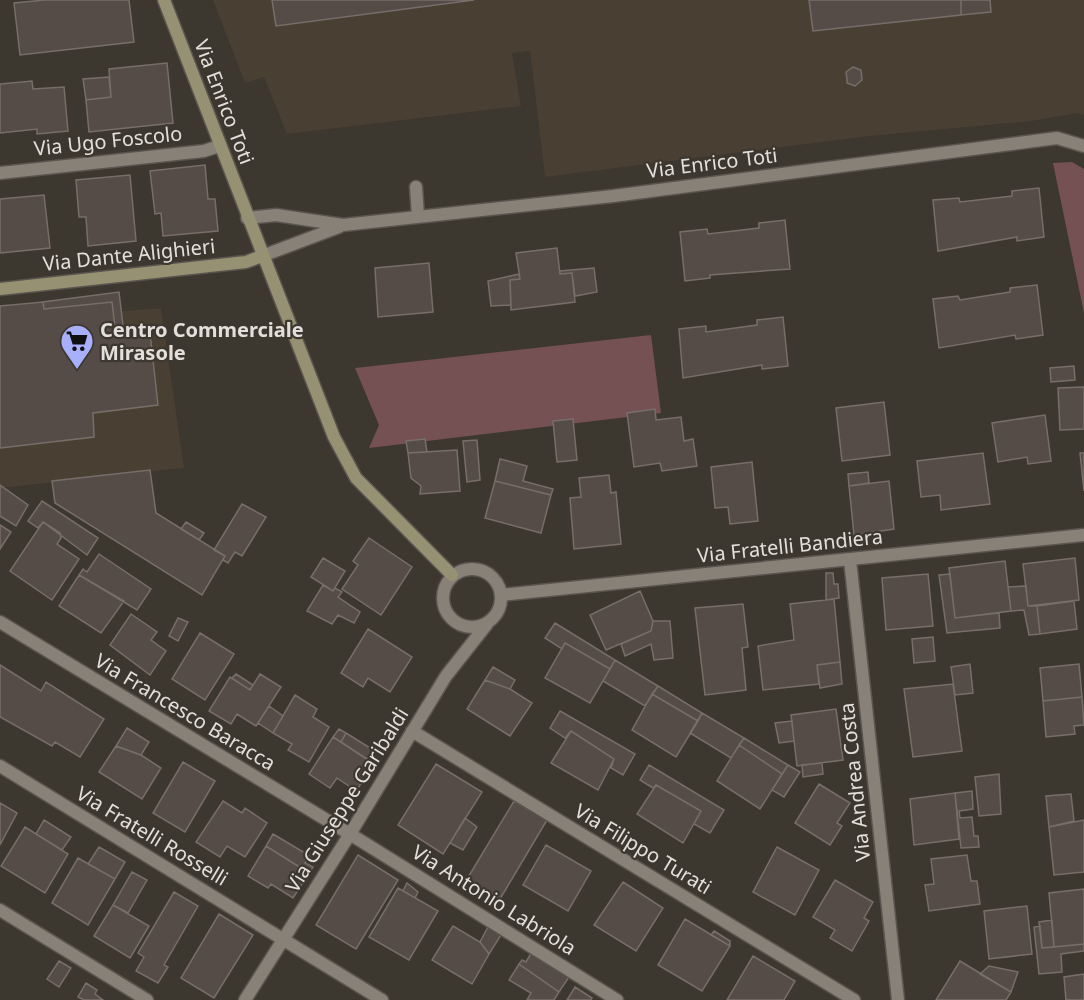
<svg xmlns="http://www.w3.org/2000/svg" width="1084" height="1000" viewBox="0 0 1084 1000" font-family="'Noto Sans',sans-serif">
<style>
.built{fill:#493f33}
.green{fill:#765154}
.building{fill:#554b47;stroke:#786e69;stroke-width:1.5}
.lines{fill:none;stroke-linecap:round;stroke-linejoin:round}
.lane-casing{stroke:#59544e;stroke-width:15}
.street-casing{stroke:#59544e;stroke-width:15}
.secondary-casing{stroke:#59544e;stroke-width:15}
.lane{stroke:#878178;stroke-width:12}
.street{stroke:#878178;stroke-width:12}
.secondary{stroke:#969172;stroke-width:12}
.labels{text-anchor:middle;stroke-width:4.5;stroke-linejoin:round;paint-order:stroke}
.street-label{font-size:20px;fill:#e3dfdb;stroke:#3c372f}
.poi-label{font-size:20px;font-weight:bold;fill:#e3dfdb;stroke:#3c372f;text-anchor:start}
</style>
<rect width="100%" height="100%" fill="#3c372f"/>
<!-- built -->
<path class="built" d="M213,0H1084V115L1078,113L1031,121L870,136L545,177L530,51L512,53L521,106L287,134L264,77L245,83Z
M161,308L184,468L0,488V321Z"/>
<!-- green -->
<path class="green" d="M1072,162L1084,169V313L1053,163Z
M651,335L661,413L369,448L379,425L355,368Z"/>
<!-- building -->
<path class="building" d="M45,0H129L134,42L20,55L14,3Z
M272,0H474L276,26Z
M809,0H961V15L813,31Z
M961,0H990L991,12L961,15Z
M167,63L173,123L89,132L86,100L111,97L109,69Z
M853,67L861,70L862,80L855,86L847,83V79L846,72Z
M109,77L111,97L86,100L83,79Z
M32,81L33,89L64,87L68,131L37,134V129L0,133V84Z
M205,165L208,199H215L218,231L163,236L161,213L155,214L150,171Z
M130,175L136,241L88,246L86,217H79L76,180Z
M1039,188L1044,237L1017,241V237L938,251L933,200L959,198L960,202L1012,196V191Z
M44,195L50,248L0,253V199Z
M785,220L790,269L710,275V278L685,281L680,232L707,229L708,234L759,228V223Z
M557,248L560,274L572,273L575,302L511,310L510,280L520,279L516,253Z
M429,263L433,312L378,317L375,268Z
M594,268L597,292L575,296L572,273L560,274V271Z
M519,274L520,279L510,280L511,305L491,306L488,281Z
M1037,285L1043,335L1016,339L1015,335L939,348L933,299L958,296L960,300L1010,292V288Z
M119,292L124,334L116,335L112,302L44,309L43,302Z
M43,302L44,309L112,302L116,335L150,333L158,405L93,413L94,437L0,448V306Z
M783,317L788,366L762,369V365L683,378L679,329L706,326V332L757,325V320Z
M1074,366L1075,380L1051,382L1050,368Z
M1084,387V429L1060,430L1058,388Z
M884,402L890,455L842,461L836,408Z
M655,409L656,420L681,417L684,441L693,439L697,466L662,471L660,463L634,467L627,413Z
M1045,415L1051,461L1028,464L1027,457L998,462L992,423Z
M573,419L577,460L557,462L553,421Z
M425,439L427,452L408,453L406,441Z
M477,440L480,480L467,482L463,441Z
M457,450L460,491L420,494L421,486L411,478L408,453Z
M983,453L990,504L941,510L940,495L921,497L917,461Z
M1080,453H1084V491Z
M500,459L527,466L523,481L553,489L551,495L495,481Z
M752,462L758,521L730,524L728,507L715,508L711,467Z
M150,470L156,513L225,556L202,595L55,503L52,481Z
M868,472L869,483L849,486L848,474Z
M609,475L611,493L616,492L621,544L574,549L570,498L581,497L579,478Z
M495,481L551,495L541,533L485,518Z
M889,481L894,529L854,535L849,486Z
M0,485L28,505L16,526L0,516Z
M42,501L98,538L87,555L43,522L38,528L28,521Z
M242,504L266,517L242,556L235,552L228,563L223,560L225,556L214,550Z
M43,522L60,533L61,538L57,544L79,559L52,600L10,571Z
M186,522L204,533L199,540L181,529Z
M0,525L11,532L0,549Z
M369,538L412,567L381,615L342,589L358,565L353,561Z
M99,554L151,589L137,610L79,575L83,569L87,572Z
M323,558L345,571L333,591L311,577Z
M1075,558L1079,600L1028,606L1023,564Z
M1005,561L1011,611L955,618L949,568Z
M826,573H833L834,584H838L839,598L826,600Z
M928,574L933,626L886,630L882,578Z
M950,574L955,618L999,613L1000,628L947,633L939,575Z
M79,575L124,601L101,633L59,606Z
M323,585L333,591L335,588L342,592L338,597L360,612L354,623L338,615L332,624L307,611Z
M1026,586L1028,606H1037L1040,634L1029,635L1024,610L1011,611L1008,587Z
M640,591L653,621L651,631L606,650L590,615Z
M834,599L840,662L817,665L819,684L763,690L758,646L794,640L790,604Z
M1074,601L1077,629L1040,634L1037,606Z
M743,604L748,647L742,648L746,690L705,695L695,608Z
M131,614L157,632L151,640L166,651L150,675L110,645Z
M178,618L188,622L178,641L169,636Z
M653,621H670L673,658L654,660L651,644L625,656L621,644L651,631Z
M555,623L615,660L610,669L565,643L562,649L545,638Z
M368,629L412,657L390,692L368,678L363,687L341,673Z
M200,633L234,654L205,700L172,679Z
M933,637L935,661L914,663L912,639Z
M565,643L610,669L590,703L545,678Z
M615,660L658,686L645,706L603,681Z
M840,662L842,684L820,688L817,665Z
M970,664L973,693L955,695L951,667Z
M1079,664L1082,697L1043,701L1040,668Z
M0,665L41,691L46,682L104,719L80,757L55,742L52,746L0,717Z
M493,667L515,680L510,689L485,680Z
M236,674L253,685L250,690L232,678Z
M260,674L281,687L256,726L237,714L231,724L209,711L230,677L250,690Z
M485,680L510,689L532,703L510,736L467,709Z
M953,684L962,751L913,757L904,689Z
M658,686L702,713L698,721L652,694Z
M652,694L698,721L676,757L632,730Z
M295,695L317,709L313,717L329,727L309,762L288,750L292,744L273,733Z
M1082,697L1084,725L1074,726L1075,734L1046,737L1043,701Z
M269,706L283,716L273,733L258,723Z
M836,709L843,760L797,766L791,715Z
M560,711L635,754L623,775L611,768L614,759L571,731L565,738L550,728Z
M702,713L744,738L731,758L690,733Z
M792,721L794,741L779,743L775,723Z
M127,728L149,742L141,755L116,746Z
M339,729L346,733L341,742L333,737Z
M571,731L614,759L598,790L551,763Z
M346,733L375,751L370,761L341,742Z
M333,737L374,764L356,791L337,778L330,788L309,774Z
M744,738L788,765L782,774L739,745Z
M739,745L782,774L760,809L717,781Z
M116,746L141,755L161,768L142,799L99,772Z
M183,762L215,781L185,832L153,813Z
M822,763L823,774L803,777L802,765Z
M436,764L482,792L443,854L398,825Z
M649,765L724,810L710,833L694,824L701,811L656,785L653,788L640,780Z
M788,765L800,772L784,797L772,790Z
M999,774L1001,814L979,816L975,777Z
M819,784L850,803L837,823L842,826L830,845L795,823Z
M656,785L701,811L683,843L637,814Z
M972,791L973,809L959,811L960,818L972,817L974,836H978L979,847L961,848L955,793Z
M955,793L959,839L914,845L910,799Z
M1071,794L1074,821L1049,827L1046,796Z
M223,801L242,813L245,808L267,823L245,857L227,846L220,857L196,842Z
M514,801L547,820L500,899L467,879Z
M0,803L17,813L0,845Z
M465,818L477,827L463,850L450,843Z
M44,820L71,837L62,850L36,834Z
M1084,820V872L1054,875L1049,827Z
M25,827L68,854L45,893L1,866Z
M273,834L310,856L305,863L313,867L309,873L266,846Z
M546,845L591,871L568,911L523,885Z
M266,846L309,873L293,898L271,884L268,888L248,876Z
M99,847L125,862L115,879L88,864Z
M777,847L819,870L795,915L753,892Z
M358,855L398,880L356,949L316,925Z
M967,855L971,881H977L980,904L929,911L925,885L934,884L931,859Z
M78,858L115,879L88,925L52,903Z
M132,872L147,880L128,913L113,905Z
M835,880L873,902L864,918L869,921L852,951L830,938L835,930L813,917Z
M623,882L663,908L636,951L594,925Z
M407,883L418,892L415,898L403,891Z
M398,888L438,911L409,960L369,937Z
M1084,889V944L1054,947L1049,893Z
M174,892L198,906L164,965L168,967L158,983L136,971L144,957L138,953Z
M113,905L149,926L130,958L94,936Z
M1027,906L1032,954L989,959L984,911Z
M219,914L253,935L214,998L181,978Z
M685,919L730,946L702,991L658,965Z
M1052,920L1054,947L1042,948L1039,922Z
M453,926L480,942L489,954L472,984L432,960Z
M1040,926L1042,948L1084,944V951L1061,954L1062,972L1039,974L1034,927Z
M488,927L501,935L489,954L480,942Z
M714,931L730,941V946L711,935Z
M533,950L571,974L559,992L519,964L522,960L526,962Z
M753,956L795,981L784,1000H727Z
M59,961L71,968L59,987L47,979Z
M960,961L1011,992L1006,1000H936Z
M519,964L559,992L554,1000H527L531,993L509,980Z
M989,966L1018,972L1011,992L980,974Z
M1084,974V1000H1066L1064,977Z
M86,983L97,990L95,994L103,1000H84L78,997Z
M575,987L592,998L591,1000H567Z"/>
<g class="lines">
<defs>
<path id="lane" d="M416,187L418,216"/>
<path id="street" d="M0,173L204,151L219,146
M247,218L276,215L343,225L613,196L1057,138L1084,146
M262,256L339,227
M850,560L898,1000
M443 598a29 29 0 1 1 58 0a29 29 0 1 1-58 0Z
M501,595L1084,535
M0,622L358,839L617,1000
M412,731L854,1000
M0,766L382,1000
M0,910L147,1000
M245,1000L350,834L446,676L487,624"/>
<path id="secondary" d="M164,0L334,437L356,478L452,575
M0,289L246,262L262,256"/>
</defs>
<!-- lane casing -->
<use href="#lane" class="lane-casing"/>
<!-- street casing -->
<use href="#street" class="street-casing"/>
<!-- secondary casing -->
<use href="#secondary" class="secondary-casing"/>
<!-- lane -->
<use href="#lane" class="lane"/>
<!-- street -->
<use href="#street" class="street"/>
<!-- secondary -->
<use href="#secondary" class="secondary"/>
</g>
<!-- icons -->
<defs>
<symbol id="supermarket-pin" viewBox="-11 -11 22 30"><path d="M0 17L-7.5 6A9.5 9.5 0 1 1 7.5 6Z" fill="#a8b0fc" stroke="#3c372f"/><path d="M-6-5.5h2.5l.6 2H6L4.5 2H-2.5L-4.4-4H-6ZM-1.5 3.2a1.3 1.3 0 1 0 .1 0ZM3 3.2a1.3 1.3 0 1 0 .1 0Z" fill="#111"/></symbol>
</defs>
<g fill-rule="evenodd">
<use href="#supermarket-pin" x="58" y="322" width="38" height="52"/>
</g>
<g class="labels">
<!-- street labels -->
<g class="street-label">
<text transform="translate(224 102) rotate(69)" y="7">Via Enrico Toti</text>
<text transform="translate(108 141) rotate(-6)" y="7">Via Ugo Foscolo</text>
<text transform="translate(712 163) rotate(-7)" y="7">Via Enrico Toti</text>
<text transform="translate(129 255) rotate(-6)" y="7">Via Dante Alighieri</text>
<text transform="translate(790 546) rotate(-6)" y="7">Via Fratelli Bandiera</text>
<text transform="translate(185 712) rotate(31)" y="7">Via Francesco Baracca</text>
<text transform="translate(855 782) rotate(-96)" y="7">Via Andrea Costa</text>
<text transform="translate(347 800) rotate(-58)" y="7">Via Giuseppe Garibaldi</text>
<text transform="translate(152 836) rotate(31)" y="7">Via Fratelli Rosselli</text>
<text transform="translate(643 849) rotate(31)" y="7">Via Filippo Turati</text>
<text transform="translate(494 900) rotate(32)" y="7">Via Antonio Labriola</text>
</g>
<!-- poi labels -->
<g class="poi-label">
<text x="100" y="337">Centro Commerciale<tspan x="100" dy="23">Mirasole</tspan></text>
</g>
</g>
</svg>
